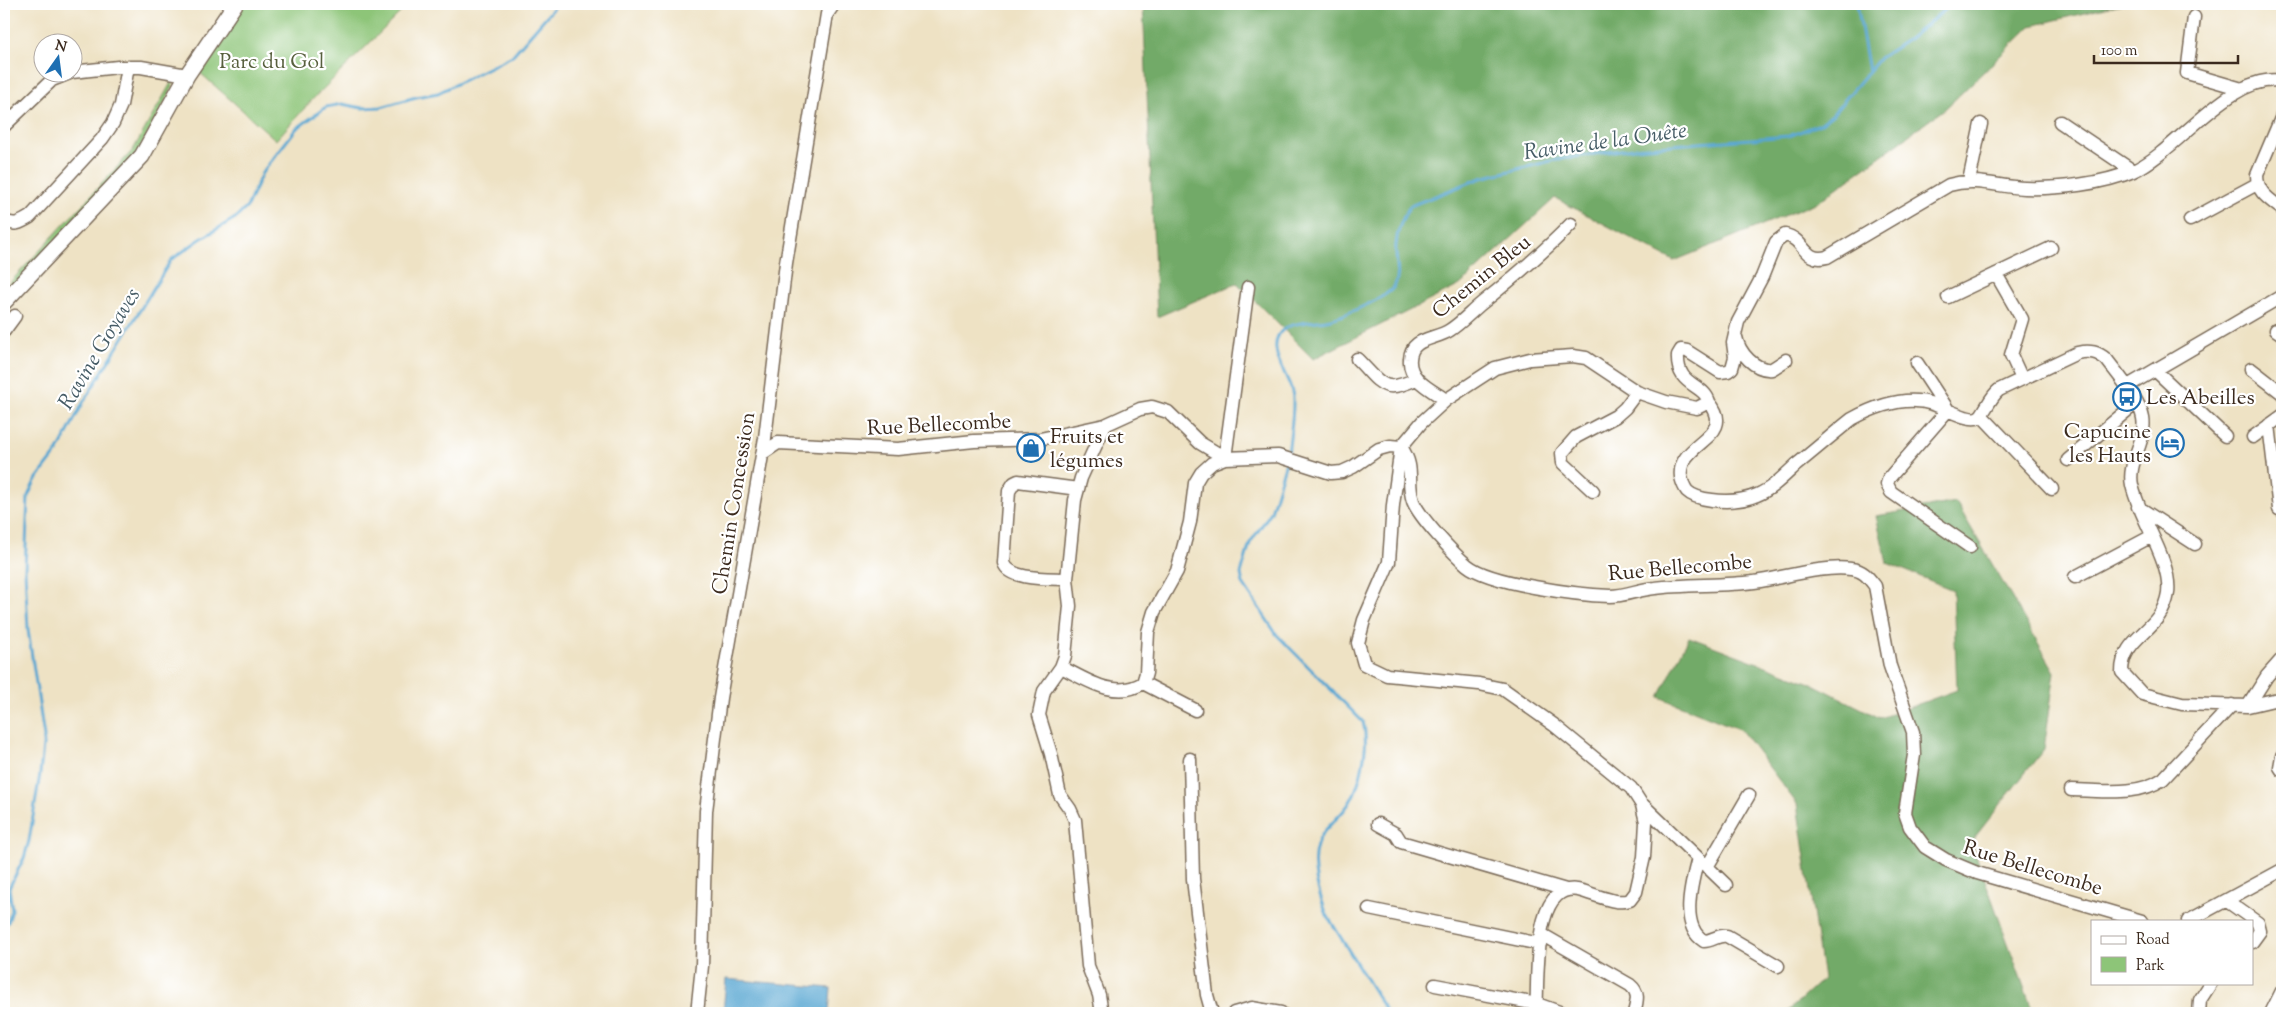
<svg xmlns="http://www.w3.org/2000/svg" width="2286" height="1017" viewBox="0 0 2286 1017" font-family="'Sorts Mill Goudy',serif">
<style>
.green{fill:#8dc578;stroke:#64784b}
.forest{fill:#72aa68;stroke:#566a43}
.water{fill:#57a6d1;stroke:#496878}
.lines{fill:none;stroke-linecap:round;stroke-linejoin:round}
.stream{stroke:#57a6d1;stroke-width:3}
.minor-casing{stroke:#7a6a58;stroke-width:15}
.major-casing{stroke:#7a6a58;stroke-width:18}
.minor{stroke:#fff;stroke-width:12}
.major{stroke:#fff;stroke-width:15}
.labels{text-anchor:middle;stroke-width:4.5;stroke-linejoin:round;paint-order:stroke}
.park-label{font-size:21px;fill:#58603e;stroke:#fff}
.street-label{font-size:21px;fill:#3b2a1e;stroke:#fff}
.poi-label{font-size:21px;fill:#3b2a1e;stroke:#fff;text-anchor:start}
.water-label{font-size:22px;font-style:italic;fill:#465c66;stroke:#fff}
</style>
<rect width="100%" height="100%" fill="#fff"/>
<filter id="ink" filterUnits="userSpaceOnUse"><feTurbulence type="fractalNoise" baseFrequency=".02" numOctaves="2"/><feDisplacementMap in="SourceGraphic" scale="10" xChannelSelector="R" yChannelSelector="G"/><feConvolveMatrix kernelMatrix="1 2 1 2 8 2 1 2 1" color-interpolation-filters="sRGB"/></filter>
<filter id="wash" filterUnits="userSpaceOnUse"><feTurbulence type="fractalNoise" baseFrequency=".0096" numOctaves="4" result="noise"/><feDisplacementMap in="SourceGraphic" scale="20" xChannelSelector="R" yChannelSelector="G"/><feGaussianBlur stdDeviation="1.12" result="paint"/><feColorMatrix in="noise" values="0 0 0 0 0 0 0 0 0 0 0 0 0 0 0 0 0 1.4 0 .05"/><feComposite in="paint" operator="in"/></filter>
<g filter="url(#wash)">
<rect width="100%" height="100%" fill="#eee2c4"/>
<!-- green -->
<path class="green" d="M242,4H409L312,100L276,140L198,71Z
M172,81L173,87L137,153L4,296V289L133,150Z"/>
<!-- forest -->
<path class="forest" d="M1143,4H2121L2031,26L1946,108L1818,202L1674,261L1555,198L1460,285L1313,359L1237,283L1157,317Z
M1956,502L2055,672L2044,749L1971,842L2032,1009L2035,1013H1786L1823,979L1797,804L1741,730L1659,697L1689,637L1811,683L1880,718L1957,690L1953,590L1887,563L1876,516Z"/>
<!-- water -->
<path class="water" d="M726,979L831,988L829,1013H723Z"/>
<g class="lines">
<!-- stream -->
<path class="stream" d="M1857,4L1869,71
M1288,456C1289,440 1296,405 1292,392C1289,378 1277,364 1276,349C1273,318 1312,324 1331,319C1344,316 1384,298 1392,289C1403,277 1394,258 1396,245C1397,230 1402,218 1410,206L1481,178L1555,160L1634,148L1789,136L1820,124L1832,115L1880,58L1910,38L1952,4
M1286,462L1271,512L1250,543L1241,574L1243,584L1277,635L1363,722C1370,745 1360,791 1345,809C1336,821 1321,830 1317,845C1310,867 1319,894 1327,915L1387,1013
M4,926L8,922L12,910L9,888L24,858L29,841L40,774L44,737L28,630L25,570L28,496L35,481L58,451L84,401L171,260L199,240L237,217L247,207L262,173L296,129L326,107L342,104L362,108L381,107L416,97L438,93L512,56L557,4"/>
</g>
</g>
<g filter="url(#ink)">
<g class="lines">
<defs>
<path id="minor" d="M2194,17L2187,73L2242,89
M72,72L118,67H141L187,75
M2282,116L2257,175C2257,193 2269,199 2282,209
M2060,122L2133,171
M4,126L52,80L72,72
M1969,181L1981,124
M2190,220L2257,184
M4,221C15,226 20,223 30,217L102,139L113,123L121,105L128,67
M1996,274L2022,319L2011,355L2022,379
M1948,297L2051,248
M2276,330L2282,334
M4,331L15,316
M1736,337C1739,353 1755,371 1772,369L1786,360
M1357,359C1381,383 1382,395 1416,379
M1917,363L1948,410L1889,478L1887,484L1891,492L1970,547
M2251,369L2282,393
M2155,370L2225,436
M2126,387L2282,296
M1446,400C1432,390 1408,380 1410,359C1411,337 1435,340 1450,330C1461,323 1471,312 1482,303C1513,278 1543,253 1571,224
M1709,402C1739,438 1676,442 1681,477C1682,481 1684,487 1687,491C1693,497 1703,499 1712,500C1727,502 1743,501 1757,495C1772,489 1784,476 1796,465C1815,450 1833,434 1852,419C1876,406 1905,395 1933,404C1943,407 1970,423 1979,417C1984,414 1990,397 1999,390L2077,353C2090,350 2098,352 2107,360C2118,375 2140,400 2143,418C2147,441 2127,462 2132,485C2139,518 2172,561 2168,593C2162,632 2122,635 2122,672L2142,694L2182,704L2248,706L2282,698
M1982,416L2052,489
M2269,425L2279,509
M2253,437L2282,416
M763,453L778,443L898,449L974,441L1040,439L1105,425L1140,409L1152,407L1168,412L1200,443L1225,458L1278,456L1331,473L1342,472L1353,467L1379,449L1390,446L1401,447C1416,469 1406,480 1413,501C1419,517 1454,554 1467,565C1490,584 1579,595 1610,596C1625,596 1640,589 1655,588C1688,584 1721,586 1754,582C1782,578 1824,565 1851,569C1863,570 1868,577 1875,586L1890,666L1913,732L1914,755L1905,813L1910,827L1925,847L1946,860L1977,873L2142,921
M2068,460L2136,403
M1593,491L1563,463L1562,453L1576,437L1616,416L1625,408L1637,392
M2138,507L2195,544
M2075,577L2152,536
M1067,579C1051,578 1010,581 1004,563L1009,491L1014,483L1018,481L1078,489
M1061,667C1087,680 1115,700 1143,683L1146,673L1148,632L1154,612L1177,571L1190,522L1195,483L1201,473L1212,463L1225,458L1248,287
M1143,683L1195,710
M2248,706L2267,676L2282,659
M2282,756L2280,767L2282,770
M1190,759L1193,879L1207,995L1212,1013
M2071,790C2101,790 2136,797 2163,779L2232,705
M1643,805L1726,885
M1378,824L1396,834L1401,842L1566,890
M1698,858C1692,882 1679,926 1704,941C1713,941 1718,934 1727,936L1778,966
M1707,867L1749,795
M2227,901L2258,923L2260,931L2252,942
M1369,909L1540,944
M2188,921L2282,870
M1541,934L1630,985C1640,993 1637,1001 1634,1013
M1435,985L1537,1004L1562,1013
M697,1013L702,966L706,811L720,698L765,438L786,263L827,14L834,4
M1102,1013L1099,995L1088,966L1075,820L1070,809L1060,795L1051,754L1039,715L1044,691L1061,667L1065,656L1070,606L1067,579L1075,500L1081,478L1105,425
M1234,1013L1252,1008L1281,1013
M1536,1013C1539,983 1530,876 1582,891C1596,895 1617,905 1630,900L1636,892L1644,857L1646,822L1642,805L1631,788L1554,725L1503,689L1479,684L1387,675L1364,664L1358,643L1364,620L1389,562L1393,505L1401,447L1422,422L1446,400L1495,368L1530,359L1573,356L1586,358L1637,392L1666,402L1697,408L1709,402C1704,383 1676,387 1678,355L1681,350L1687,351L1720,372L1728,371L1732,368L1735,357L1733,343L1738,322L1762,277L1776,242L1785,235C1805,239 1803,263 1827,257L1949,185C1975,177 1999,187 2025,188C2057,189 2103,184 2133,171C2177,152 2230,72 2282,81
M2199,1013L2200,1000L2211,983
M2271,1013L2282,991"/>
<path id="major" d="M4,302L142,156L187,75L235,4"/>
</defs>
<!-- minor casing -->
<use href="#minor" class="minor-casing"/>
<!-- major casing -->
<use href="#major" class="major-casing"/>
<!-- minor -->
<use href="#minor" class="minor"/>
<!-- major -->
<use href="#major" class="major"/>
</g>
</g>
<!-- icons -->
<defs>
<symbol id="bus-ring" viewBox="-11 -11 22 22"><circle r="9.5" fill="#fff" stroke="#1f6fb2" stroke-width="1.5"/><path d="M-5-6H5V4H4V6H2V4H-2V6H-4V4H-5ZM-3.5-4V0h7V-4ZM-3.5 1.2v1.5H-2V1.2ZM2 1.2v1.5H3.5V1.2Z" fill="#1f6fb2"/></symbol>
<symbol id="hotel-ring" viewBox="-11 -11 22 22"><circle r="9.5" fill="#fff" stroke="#1f6fb2" stroke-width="1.5"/><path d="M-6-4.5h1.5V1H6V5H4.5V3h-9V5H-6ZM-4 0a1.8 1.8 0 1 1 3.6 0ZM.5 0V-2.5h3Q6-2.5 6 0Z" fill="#1f6fb2"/></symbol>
<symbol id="shop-ring" viewBox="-11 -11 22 22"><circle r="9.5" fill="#fff" stroke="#1f6fb2" stroke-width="1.5"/><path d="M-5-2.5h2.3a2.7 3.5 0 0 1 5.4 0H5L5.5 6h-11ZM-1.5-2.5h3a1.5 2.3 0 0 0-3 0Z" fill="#1f6fb2"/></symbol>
</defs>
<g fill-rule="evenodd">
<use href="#bus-ring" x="2111" y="381" width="32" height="32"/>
<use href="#hotel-ring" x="2154" y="427" width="32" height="32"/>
<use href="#shop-ring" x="1015" y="432" width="32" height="32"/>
</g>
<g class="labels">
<!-- park labels -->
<g class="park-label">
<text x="272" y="68">Parc du Gol</text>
</g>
<!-- street labels -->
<g class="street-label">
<text transform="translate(1481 276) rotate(-39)" y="7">Chemin Bleu</text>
<text transform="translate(939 424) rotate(-3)" y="7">Rue Bellecombe</text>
<text transform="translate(733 503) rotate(-81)" y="7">Chemin Concession</text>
<text transform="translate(1680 567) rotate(-5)" y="7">Rue Bellecombe</text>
<text transform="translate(2033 867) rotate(17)" y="7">Rue Bellecombe</text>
</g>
<!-- poi labels -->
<g class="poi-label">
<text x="2146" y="404">Les Abeilles</text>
<text x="2151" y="438" text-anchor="end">Capucine<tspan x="2151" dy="24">les Hauts</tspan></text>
<text x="1050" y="443">Fruits et<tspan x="1050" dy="24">légumes</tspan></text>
</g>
<!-- water labels -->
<g class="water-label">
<text transform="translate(1605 140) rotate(-8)" y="8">Ravine de la Ouête</text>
<text transform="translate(98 348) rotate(-59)" y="8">Ravine Goyaves</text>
</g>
</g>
<!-- margin -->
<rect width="2286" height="1017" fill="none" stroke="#fff" stroke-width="20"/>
<!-- legend -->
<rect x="2091" y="920" width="162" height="65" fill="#ffffff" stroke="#b1aaa5"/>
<rect x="2101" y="936" width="25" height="8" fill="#ffffff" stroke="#b1aaa5"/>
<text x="2136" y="944" font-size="15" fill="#3b2a1e">Road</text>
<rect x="2101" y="957" width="25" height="15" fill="#8dc578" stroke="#b1aaa5"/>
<text x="2136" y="970" font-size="15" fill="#3b2a1e">Park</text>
<!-- north arrow -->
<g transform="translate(58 58) rotate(14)"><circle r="24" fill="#ffffff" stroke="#b1aaa5"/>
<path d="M0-4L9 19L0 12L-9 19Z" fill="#1f6fb2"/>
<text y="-8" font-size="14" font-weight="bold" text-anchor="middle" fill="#3b2a1e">N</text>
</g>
<!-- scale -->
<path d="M2094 55v8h144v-8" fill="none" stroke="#3b2a1e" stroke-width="2.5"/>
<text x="2101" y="55" font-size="15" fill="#3b2a1e" stroke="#ffffff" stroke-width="4" paint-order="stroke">100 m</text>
</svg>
